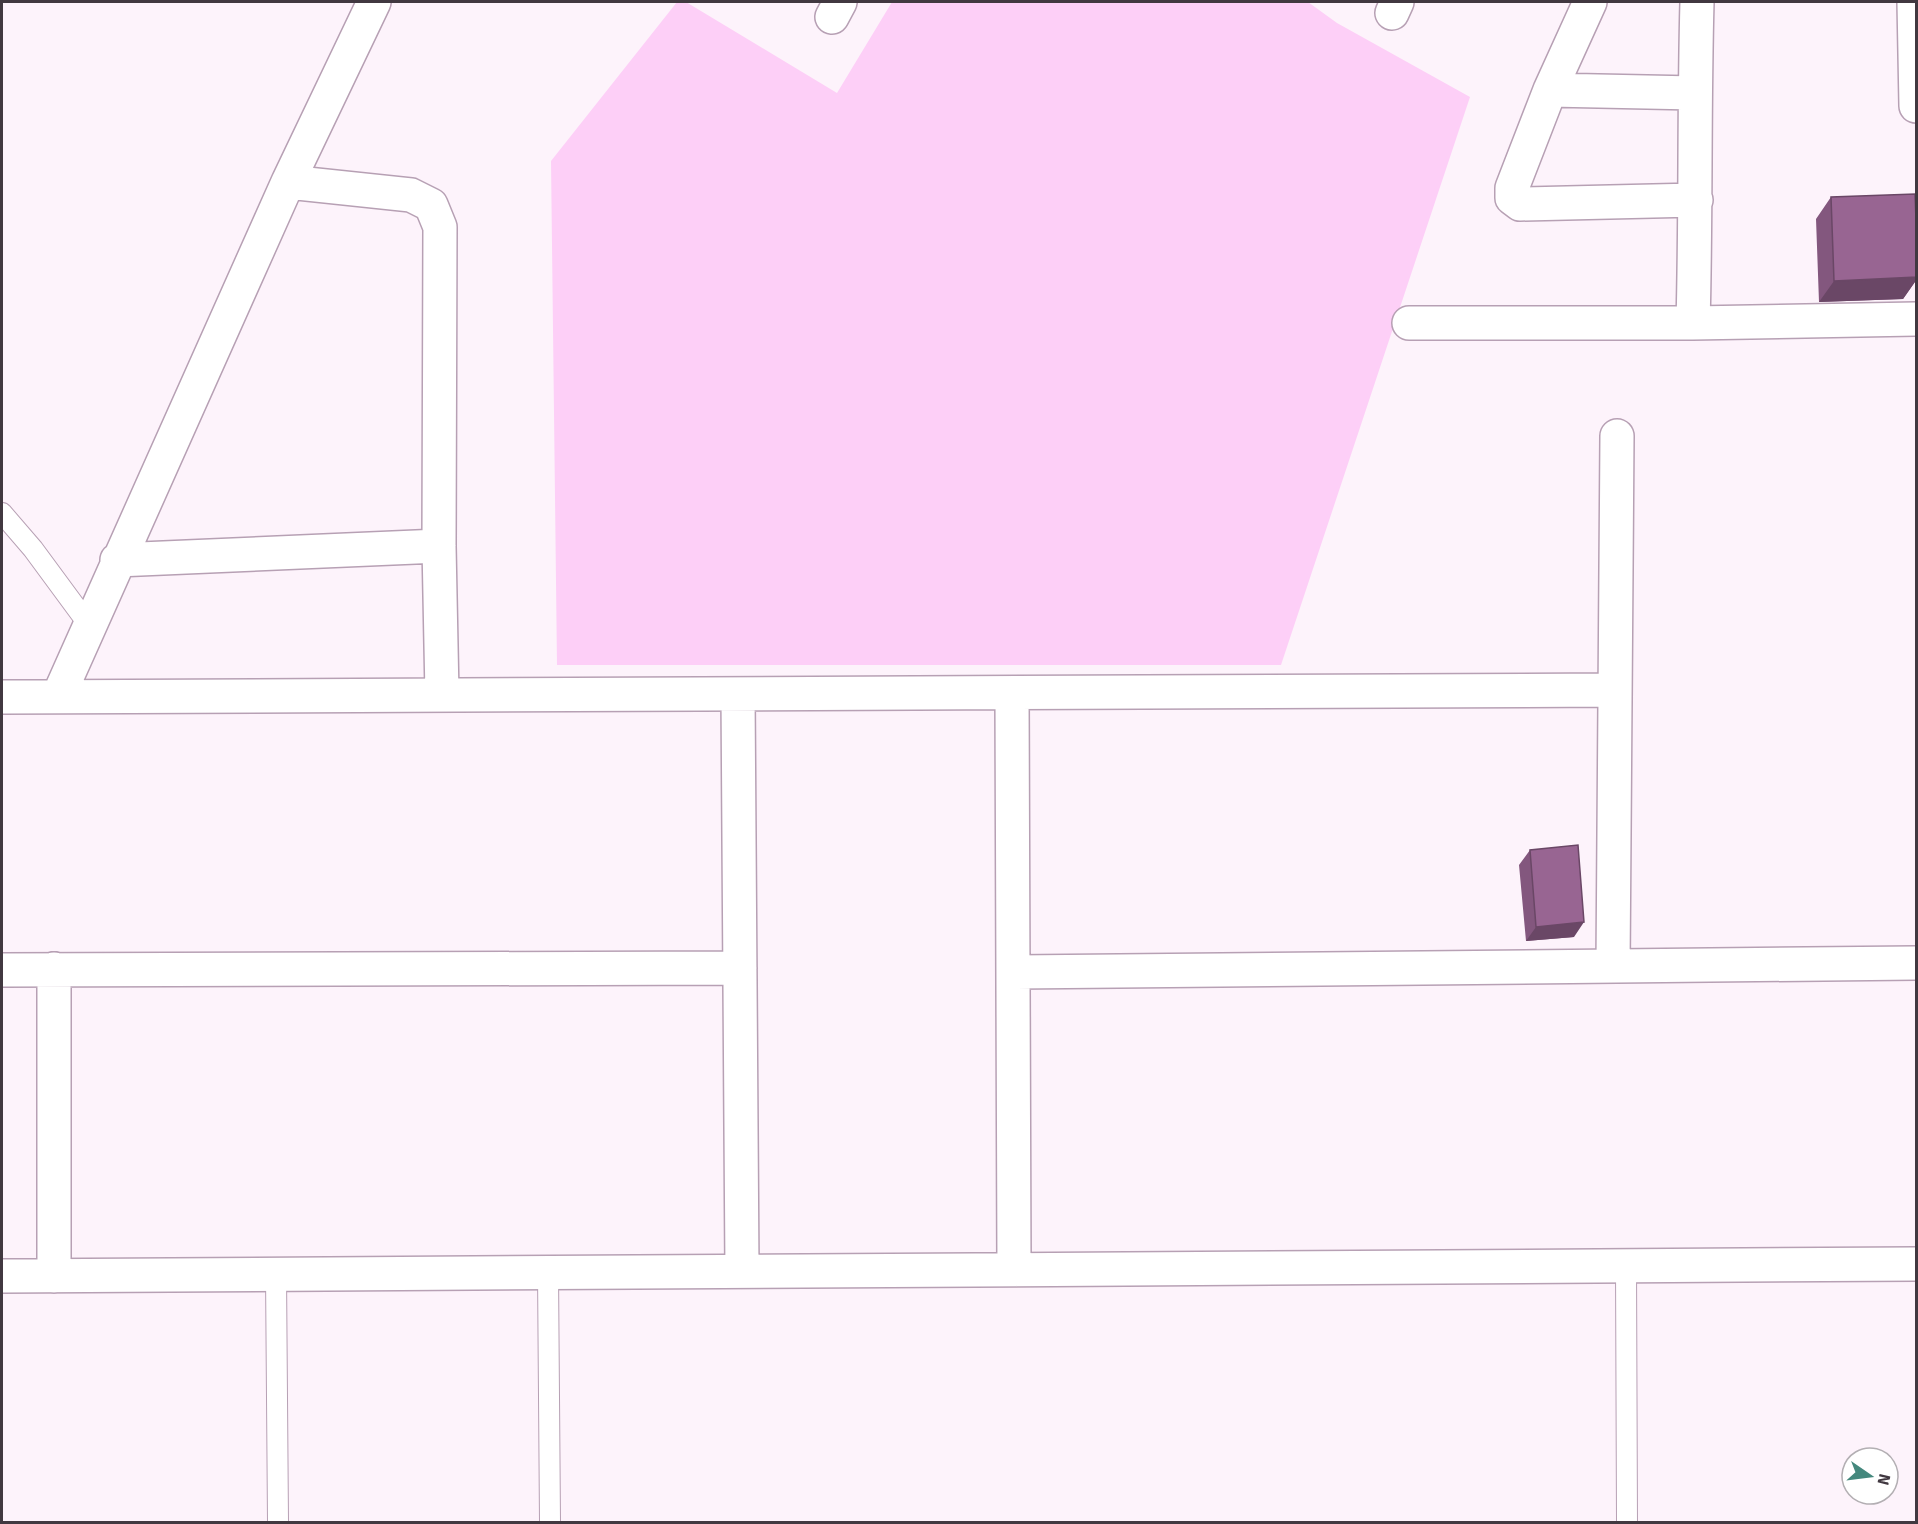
<svg xmlns="http://www.w3.org/2000/svg" width="1918" height="1524" viewBox="0 0 1918 1524" font-family="Signika,sans-serif">
<style>
.green{fill:#fdcff7}
.lines{fill:none;stroke-linecap:round;stroke-linejoin:round}
.lane-casing{stroke:#b7a0b4;stroke-width:22}
.street-casing{stroke:#b7a0b4;stroke-width:36}
.secondary-casing{stroke:#b7a0b4;stroke-width:36}
.lane{stroke:#fff;stroke-width:20}
.street{stroke:#fff;stroke-width:33}
.secondary{stroke:#fff;stroke-width:33}
.wall{fill:#83577e}
.shaded-wall{fill:#6a4766}
.building{fill:#986592;stroke:#6a4766;stroke-width:1.5}
</style>
<rect width="100%" height="100%" fill="#fdf3fb"/>
<!-- green -->
<path class="green" d="M677,2H686L837,93L892,2H1308L1337,23L1470,97L1281,665H557L551,161Z"/>
<g class="lines">
<defs>
<path id="lane" d="M2,513L33,549L89,625
M1626,1265L1627,1522
M548,1272L550,1522
M276,1274L278,1522"/>
<path id="street" d="M1590,2L1550,90L1512,188V198L1520,204L1696,200
M1392,13L1397,2
M832,17L840,2
M1550,90L1695,93
M288,182L411,195L431,205L440,227L439,546L442,695
M1409,323H1693L1916,319
M1693,323C1696,216 1694,109 1697,2
M117,560L439,546
M1012,693L1014,1269
M738,694L742,1271
M2,697L1615,690
M58,697L288,182L374,2
M1613,966L1617,436
M54,969V1276
M2,970L740,968
M1013,972L1916,963
M2,1276L1916,1264"/>
<path id="secondary" d="M1914,2L1916,106"/>
</defs>
<!-- lane casing -->
<use href="#lane" class="lane-casing"/>
<!-- street casing -->
<use href="#street" class="street-casing"/>
<!-- secondary casing -->
<use href="#secondary" class="secondary-casing"/>
<!-- lane -->
<use href="#lane" class="lane"/>
<!-- street -->
<use href="#street" class="street"/>
<!-- secondary -->
<use href="#secondary" class="secondary"/>
</g>
<!-- wall -->
<path class="wall" d="M1831,197L1917,245V279L1903,299L1819,302L1816,219Z
M1530,850L1574,937L1526,941L1519,865Z"/>
<!-- shaded-wall -->
<path class="shaded-wall" d="M1917,277V279L1903,299L1819,302L1834,281Z
M1584,922L1574,937L1526,941L1536,927Z"/>
<!-- building -->
<path class="building" d="M1915,194L1917,245V277L1834,281L1831,197Z
M1578,845L1584,922L1536,927L1530,850Z"/>
<!-- border -->
<rect width="1918" height="1524" fill="none" stroke="#413840" stroke-width="6"/>
<!-- north arrow -->
<g transform="translate(1870 1476) rotate(104)"><circle r="28" fill="#ffffff" stroke="#b3afb3" stroke-width="1.5"/>
<path d="M0-4.5L10 22L0 15L-10 22Z" fill="#44887d"/>
<text y="-9" font-size="16" font-weight="bold" text-anchor="middle" fill="#413840">N</text>
</g>
</svg>
